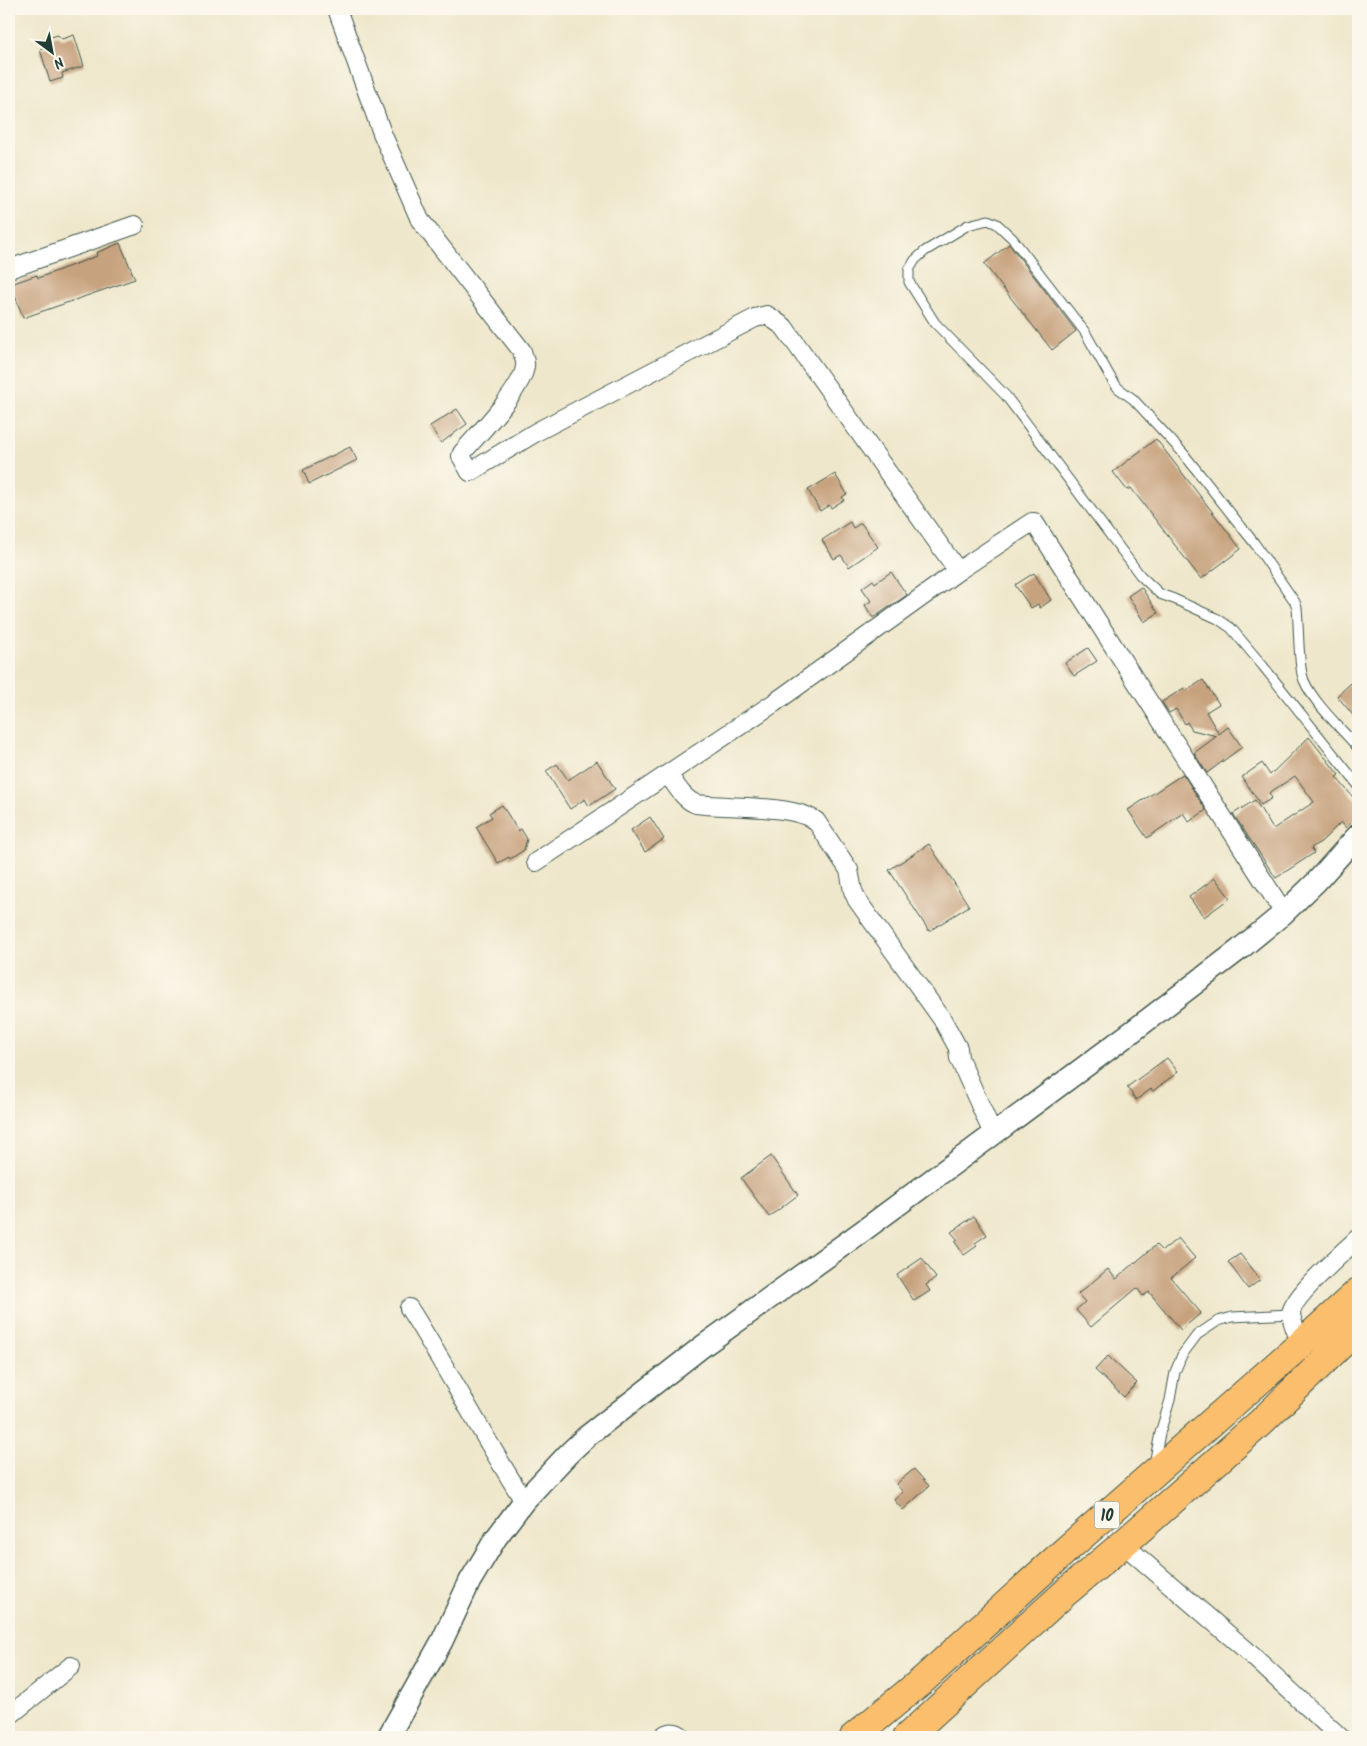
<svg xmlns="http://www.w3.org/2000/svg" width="1367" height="1746" viewBox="0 0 1367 1746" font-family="Kalam,sans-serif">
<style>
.building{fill:#c7a27e}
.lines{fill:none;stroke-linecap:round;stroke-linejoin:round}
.service-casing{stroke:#3e564b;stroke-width:11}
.minor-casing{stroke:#3e564b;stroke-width:20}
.tertiary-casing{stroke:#3e564b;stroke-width:24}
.trunk-casing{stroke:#3e564b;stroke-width:30}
.service{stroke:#fff;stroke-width:9}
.minor{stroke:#fff;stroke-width:18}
.tertiary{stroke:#fff;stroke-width:21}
.trunk{stroke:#fabe6d;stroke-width:28}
.labels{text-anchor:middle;stroke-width:4;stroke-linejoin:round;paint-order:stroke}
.shield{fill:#fbf7ec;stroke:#61756b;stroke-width:1}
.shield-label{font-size:16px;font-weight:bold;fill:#1f3d34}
</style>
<rect width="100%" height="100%" fill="#fbf7ec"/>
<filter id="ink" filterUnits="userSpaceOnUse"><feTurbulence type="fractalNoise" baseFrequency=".02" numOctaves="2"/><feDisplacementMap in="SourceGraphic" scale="10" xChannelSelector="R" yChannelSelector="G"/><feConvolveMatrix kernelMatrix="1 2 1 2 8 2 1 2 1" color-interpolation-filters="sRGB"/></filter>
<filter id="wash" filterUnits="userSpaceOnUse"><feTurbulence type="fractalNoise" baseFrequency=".0096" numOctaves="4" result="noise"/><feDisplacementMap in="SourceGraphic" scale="20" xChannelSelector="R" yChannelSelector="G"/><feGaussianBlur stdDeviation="1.12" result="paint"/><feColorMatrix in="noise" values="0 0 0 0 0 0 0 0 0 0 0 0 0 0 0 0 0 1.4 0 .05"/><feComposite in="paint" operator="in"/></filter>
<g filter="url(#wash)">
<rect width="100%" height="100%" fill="#efe7cb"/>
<g id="blocks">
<!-- building -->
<path class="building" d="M58,35L62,39L74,35L84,66L62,73L63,78L50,82L40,49L47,46L44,39Z
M120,243L135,279L23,318L11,284L37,275L38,278L97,256L96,253Z
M1009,244L1076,331L1052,350L984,264Z
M457,409L467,424L441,443L430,426Z
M1156,439L1241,549L1201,579L1131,488L1127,490L1113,472Z
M350,447L357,460L309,484L303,470Z
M835,474L847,494L842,497L844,500L831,508L829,505L820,511L808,490Z
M850,522L853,528L861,523L878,547L849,567L841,555L834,559L822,540Z
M891,572L907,595L873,618L865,605L871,601L862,588L873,580L875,583Z
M1034,573L1051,600L1040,608L1038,604L1031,608L1015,585Z
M1141,587L1158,613L1144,622L1128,596Z
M1088,648L1097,661L1074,676L1065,663Z
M1203,680L1219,704L1206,712L1219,734L1228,727L1242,747L1207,773L1194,753L1217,736L1192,730L1187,722L1185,724L1176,709L1169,713L1162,702L1184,688L1186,691Z
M1351,683L1358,692V721L1337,696Z
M1309,737L1339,775L1336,777L1358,803V813L1346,828L1341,822L1322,841L1311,848L1314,853L1276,878L1233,814L1255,800L1273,829L1314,802L1295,776L1269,793L1272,798L1261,805L1242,777L1262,763L1270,775Z
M597,761L615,789L589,806L585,799L570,809L546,771L557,764L568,780Z
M1183,774L1206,810L1189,822L1183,813L1147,838L1128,810Z
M502,805L518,831L521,829L527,839L524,850L510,859L509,857L498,863L476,827L492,817L489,813Z
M650,817L664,839L645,852L631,830Z
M929,844L969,906L929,931L889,870Z
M1215,878L1230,898L1204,917L1189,897Z
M1167,1058L1178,1072L1153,1091L1151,1089L1136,1100L1127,1087Z
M771,1156L798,1195L769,1217L741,1178Z
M974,1216L987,1235L975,1243L977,1246L964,1255L955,1242L958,1240L951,1232Z
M1178,1238L1195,1258L1171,1278L1201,1313L1181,1330L1149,1292L1143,1296L1137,1288L1091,1327L1076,1310L1085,1302L1078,1294L1108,1269L1116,1279L1156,1245L1162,1251Z
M1240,1254L1260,1280L1248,1289L1228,1262Z
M922,1258L936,1278L926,1285L930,1291L914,1301L897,1275Z
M1108,1356L1137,1383L1124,1397L1095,1370Z
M914,1469L929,1486L903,1510L894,1500L903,1492L896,1484Z"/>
</g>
</g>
<g filter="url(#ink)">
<use href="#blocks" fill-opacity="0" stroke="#3e564b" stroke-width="1"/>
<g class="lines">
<defs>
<path id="service" d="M1358,748C1343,730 1306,696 1302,674C1298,653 1299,629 1297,608L1295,602L1255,544L1183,453L1133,399L1118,388L1112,380L1085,332L1013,239L997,224L988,220L968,225L925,251L915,260L909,270V282L935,323L1006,396L1140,575L1160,594L1174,599L1218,619L1231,628L1263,666L1358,785
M1154,1464L1160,1433L1170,1400L1175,1372L1182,1355L1197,1335L1218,1321L1232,1317L1291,1314"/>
<path id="minor" d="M337,9L382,133L420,220L522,351C523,356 526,361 525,366C523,389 478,434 462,453L461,456L470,472L538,431L755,318L767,315L784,327L958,571
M9,269L135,225
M668,774C676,785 683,799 696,804C725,808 794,804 816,821L849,870L853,891L857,900L942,1019L958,1048L959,1058L993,1134
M536,862L774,703L958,571L1032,522H1034L1284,913
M409,1308C449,1371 484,1438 524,1501
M1301,1344C1298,1335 1292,1324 1291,1314C1291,1297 1345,1251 1358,1238
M1123,1544L1245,1649L1340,1737
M9,1716L71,1666
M662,1737C668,1731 676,1731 682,1737"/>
<path id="tertiary" d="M388,1737L442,1641L470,1581L496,1538L524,1501L568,1454L586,1437L703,1346L864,1230L1133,1031L1240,949L1284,913L1316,882L1358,835"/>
<path id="trunk" d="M854,1737L924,1679L1066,1550L1301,1344L1358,1292
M907,1737L1066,1592L1123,1544L1260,1423L1358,1328"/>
</defs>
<!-- service casing -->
<use href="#service" class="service-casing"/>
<!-- minor casing -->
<use href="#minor" class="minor-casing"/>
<!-- tertiary casing -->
<use href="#tertiary" class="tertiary-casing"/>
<!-- trunk casing -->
<use href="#trunk" class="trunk-casing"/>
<!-- service -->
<use href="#service" class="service"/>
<!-- minor -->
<use href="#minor" class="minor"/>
<!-- tertiary -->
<use href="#tertiary" class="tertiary"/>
<!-- trunk -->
<use href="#trunk" class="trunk"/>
</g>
</g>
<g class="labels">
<!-- shield labels -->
<rect class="shield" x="1094.5" y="1501.5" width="25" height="27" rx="4"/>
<g class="shield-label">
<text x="1107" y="1521">10</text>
</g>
</g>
<!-- margin -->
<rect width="1367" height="1746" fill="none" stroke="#fbf7ec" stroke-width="30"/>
<!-- north arrow -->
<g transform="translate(52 52) rotate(148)" stroke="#fbf7ec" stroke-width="4" paint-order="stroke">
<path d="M0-4L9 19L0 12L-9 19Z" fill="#1f3d34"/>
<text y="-8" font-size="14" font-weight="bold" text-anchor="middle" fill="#1f3d34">N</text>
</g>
</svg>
